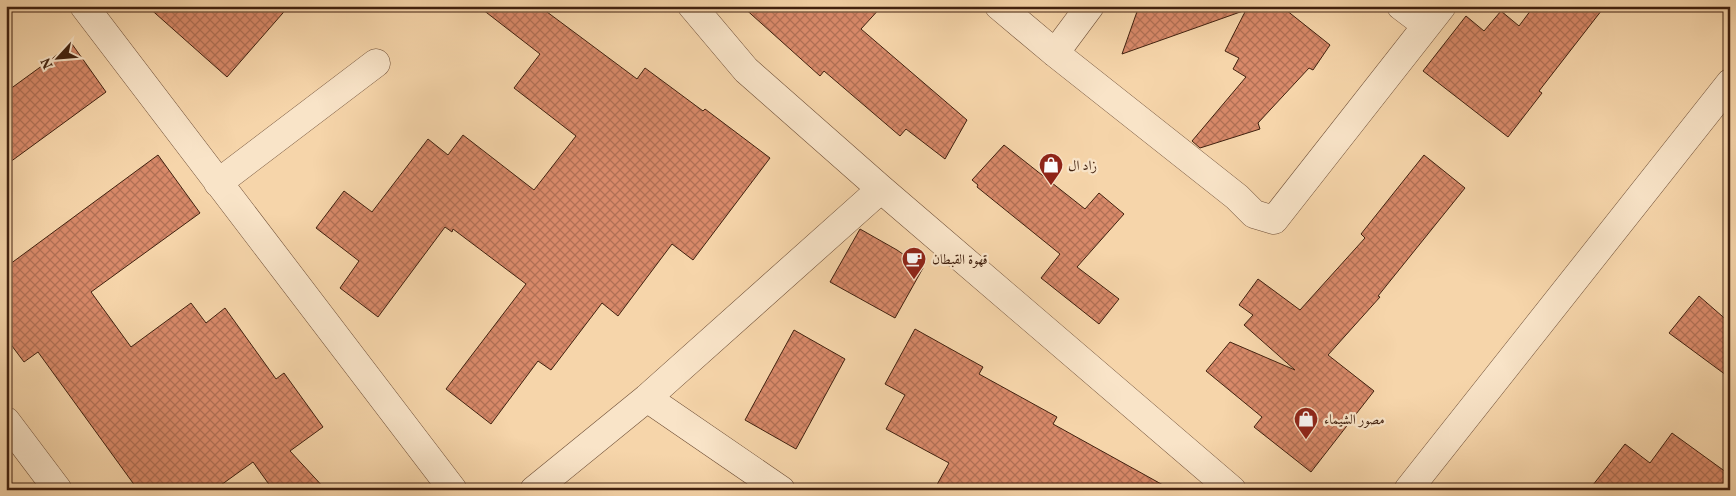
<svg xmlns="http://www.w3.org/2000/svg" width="1736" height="496" viewBox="0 0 1736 496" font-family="Vollkorn,Amiri,serif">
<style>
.building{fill:url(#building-cross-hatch);stroke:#41210f}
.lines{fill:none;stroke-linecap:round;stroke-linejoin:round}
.minor-casing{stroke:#6e4e36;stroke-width:29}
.minor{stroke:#f9e4c8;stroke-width:28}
.labels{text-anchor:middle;stroke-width:4.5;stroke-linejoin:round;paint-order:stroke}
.poi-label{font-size:14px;fill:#41210f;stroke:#f9e4c8;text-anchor:start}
</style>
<defs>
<pattern id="building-cross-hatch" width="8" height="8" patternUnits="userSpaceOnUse" patternTransform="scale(1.25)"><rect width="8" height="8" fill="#d88969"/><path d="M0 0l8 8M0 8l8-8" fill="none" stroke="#b17055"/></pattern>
</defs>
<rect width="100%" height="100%" fill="#f6d5aa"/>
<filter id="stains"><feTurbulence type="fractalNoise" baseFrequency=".004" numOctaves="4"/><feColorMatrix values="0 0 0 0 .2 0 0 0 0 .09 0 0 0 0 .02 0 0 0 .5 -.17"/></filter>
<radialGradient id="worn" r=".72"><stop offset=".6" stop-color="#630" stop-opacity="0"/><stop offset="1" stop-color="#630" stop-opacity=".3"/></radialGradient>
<!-- building -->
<path class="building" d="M147,6H289L227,77Z
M478,6H539L637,79L645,68L703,111L705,109L770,158L693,260L672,244L618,316L602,303L551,370L538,361L491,424L446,389L526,284L453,229L452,232L445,227L378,317L340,288L359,261L316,228L344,191L372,212L428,139L448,155L463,135L534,190L576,136L514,88L540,54Z
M742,6H882L861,29L967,120L945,159L906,129L900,136L824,71L820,76Z
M1139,6H1242L1243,11L1122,54Z
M1248,6H1281L1330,45L1313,70L1309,68L1258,123L1260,129L1200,148L1192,141L1246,77L1233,69L1239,58L1225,51Z
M1534,6H1605L1539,91L1542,93L1508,137L1423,71L1466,16L1484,31L1501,11L1519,26Z
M72,44L106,92L6,165V92Z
M1004,145L1085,209L1099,193L1124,214L1077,267L1119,299L1099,324L1041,278L1060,254L977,187L978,185L972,180Z
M158,155L200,213L91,292L131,347L191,303L206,323L225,308L276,379L284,373L323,427L290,451L326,490H273L253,462L214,490H138L38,352L24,362L6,338V267Z
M1424,155L1465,188L1378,296L1380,297L1328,355L1374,391L1311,472L1254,427L1262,417L1206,371L1230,342L1295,370L1244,325L1253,315L1239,305L1258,279L1300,310L1365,238L1361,234Z
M860,229L897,250L923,268L895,318L830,282Z
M1699,296L1730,323V378L1669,333Z
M915,329L983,367L979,374L1057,417L1053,424L1172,490H934L949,463L886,429L905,395L885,384Z
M794,330L845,359L796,449L745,420Z
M1672,433L1730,475V490H1589L1625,444L1650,463Z"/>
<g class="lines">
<defs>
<path id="minor" d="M84,6L453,490
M692,6L746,70L881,189L1232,490
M999,6L1055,53L1237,197L1254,214L1274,220L1442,6
M1401,6L1426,25
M1055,53L1090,6
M218,183L376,63
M647,398L781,490
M6,421L58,490
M534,490L647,398L881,189
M1408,490L1730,83"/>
</defs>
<!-- minor casing -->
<use href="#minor" class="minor-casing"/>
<!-- minor -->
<use href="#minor" class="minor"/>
</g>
<!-- icons -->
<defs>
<symbol id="shop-pin" viewBox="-11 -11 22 30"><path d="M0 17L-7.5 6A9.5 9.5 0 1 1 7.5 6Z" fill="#8f2418" stroke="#f9e4c8"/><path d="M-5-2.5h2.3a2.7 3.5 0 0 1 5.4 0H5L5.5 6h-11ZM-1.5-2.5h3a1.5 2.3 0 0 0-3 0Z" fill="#fff"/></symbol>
<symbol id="cafe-pin" viewBox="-11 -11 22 30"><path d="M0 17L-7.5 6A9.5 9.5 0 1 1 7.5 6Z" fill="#8f2418" stroke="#f9e4c8"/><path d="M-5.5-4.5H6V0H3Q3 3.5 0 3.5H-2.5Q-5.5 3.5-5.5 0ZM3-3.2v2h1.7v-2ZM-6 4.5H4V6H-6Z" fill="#fff"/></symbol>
</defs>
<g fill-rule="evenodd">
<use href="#shop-pin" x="1037" y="151" width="28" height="38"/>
<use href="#cafe-pin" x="900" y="245" width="28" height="38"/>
<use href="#shop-pin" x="1292" y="405" width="28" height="38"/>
</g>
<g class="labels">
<!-- poi labels -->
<g class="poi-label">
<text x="1068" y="170">زاد ال</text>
<text x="932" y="264">قهوة القبطان</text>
<text x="1324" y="424">مصور الشيماء</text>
</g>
</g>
<!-- margin -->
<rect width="1736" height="496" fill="none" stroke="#f6d5aa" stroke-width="25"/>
<rect x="8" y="8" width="1721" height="481" fill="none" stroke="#41210f" stroke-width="2.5"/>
<rect x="12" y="12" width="1711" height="471" fill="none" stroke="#41210f"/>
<!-- north arrow -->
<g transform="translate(58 58) rotate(244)" stroke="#f9e4c8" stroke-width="4" paint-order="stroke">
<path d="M0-4L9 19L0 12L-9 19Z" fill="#41210f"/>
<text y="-8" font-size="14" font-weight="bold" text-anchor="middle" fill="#41210f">N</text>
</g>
<rect width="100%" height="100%" filter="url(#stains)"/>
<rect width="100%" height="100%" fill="url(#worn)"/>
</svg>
